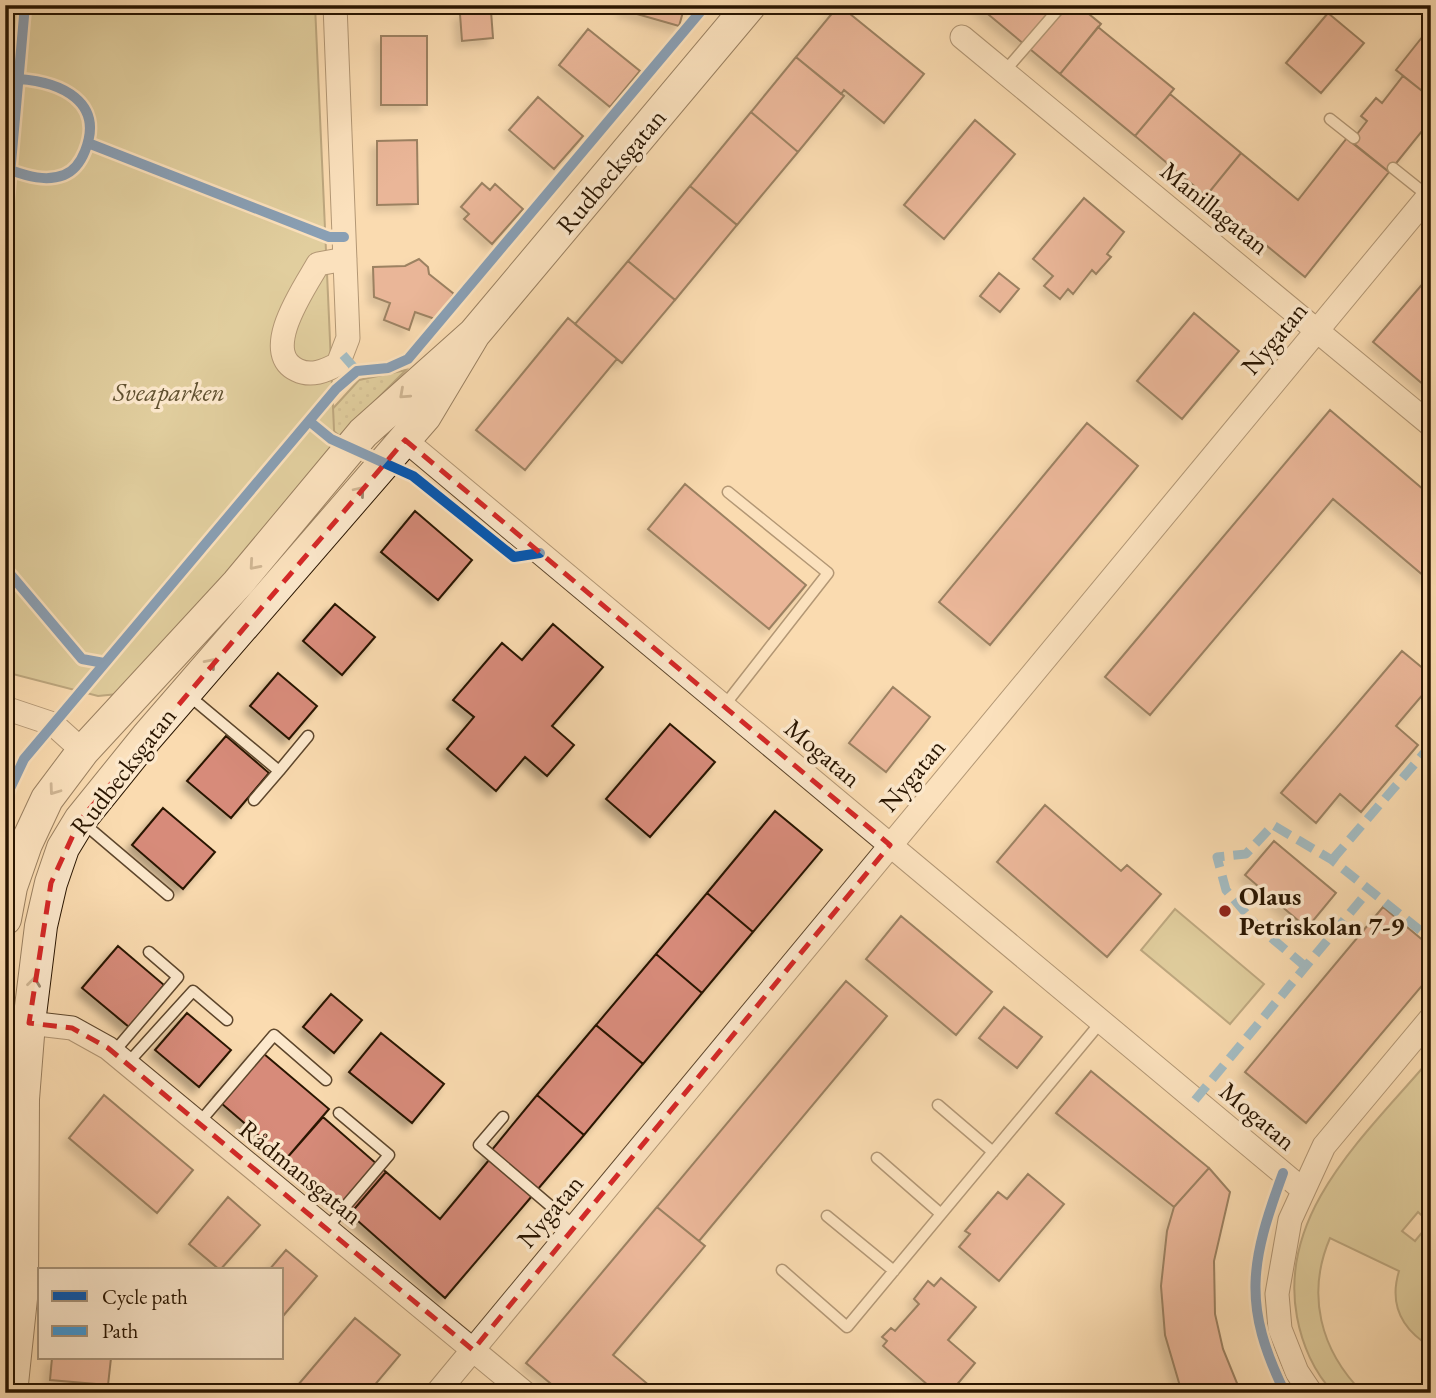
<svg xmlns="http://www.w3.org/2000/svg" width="1436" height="1398" viewBox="0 0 1436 1398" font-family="'EB Garamond',serif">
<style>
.grass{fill:url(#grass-dots);stroke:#766a44;stroke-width:2}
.park{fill:#c4be87;stroke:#766a44;stroke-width:2;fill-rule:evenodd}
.building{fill:#d78b7a;stroke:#291500;stroke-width:2;filter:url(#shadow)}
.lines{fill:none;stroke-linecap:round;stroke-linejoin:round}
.service-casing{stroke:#5d462c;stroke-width:13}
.minor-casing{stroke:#5d462c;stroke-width:25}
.secondary-casing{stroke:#291500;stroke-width:34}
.service{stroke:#fce8cc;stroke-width:10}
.minor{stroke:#fce8cc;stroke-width:23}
.secondary{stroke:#fce8cc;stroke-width:32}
.quiet{stroke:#3d9adc;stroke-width:9;stroke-dasharray:18 9;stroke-linecap:butt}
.cycleway-casing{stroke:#fce8cc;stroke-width:15}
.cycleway{stroke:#0057b8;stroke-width:10}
.oneway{stroke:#9d8970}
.marked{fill:none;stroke:#d62828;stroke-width:5;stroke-dasharray:14 9;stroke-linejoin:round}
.poi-dot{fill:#8f2418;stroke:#fce8cc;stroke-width:2.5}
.labels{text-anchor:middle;stroke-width:7;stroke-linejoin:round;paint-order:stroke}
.street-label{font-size:26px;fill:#291500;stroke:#fce8cc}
.park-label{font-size:26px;font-style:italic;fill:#5f502f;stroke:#fce8cc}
.poi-label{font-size:26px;font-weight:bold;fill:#291500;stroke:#fce8cc;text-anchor:start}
</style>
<defs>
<pattern id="grass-dots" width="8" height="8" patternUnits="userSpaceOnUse" patternTransform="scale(1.75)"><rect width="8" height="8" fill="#c4be87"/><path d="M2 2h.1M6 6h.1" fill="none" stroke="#a8a273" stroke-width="1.8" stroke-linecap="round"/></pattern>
<filter id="shadow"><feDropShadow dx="-6" dy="6" stdDeviation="3.5" flood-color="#0004"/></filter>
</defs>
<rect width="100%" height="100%" fill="#fadbb0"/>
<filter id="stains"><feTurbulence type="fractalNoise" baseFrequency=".00286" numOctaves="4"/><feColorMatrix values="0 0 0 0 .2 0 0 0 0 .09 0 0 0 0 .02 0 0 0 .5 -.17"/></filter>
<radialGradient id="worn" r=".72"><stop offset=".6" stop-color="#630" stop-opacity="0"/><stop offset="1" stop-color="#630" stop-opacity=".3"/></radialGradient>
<!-- grass -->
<path class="grass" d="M406,370L340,436L327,426V415L359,380Z"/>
<!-- park -->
<path class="park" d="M12,5H315L335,452L118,694L98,696L5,672V104Z
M1175,909L1264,984L1230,1024L1141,950Z
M1431,1058V1347C1401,1329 1389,1304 1399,1271L1330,1238C1306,1294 1320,1350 1363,1393H1334C1314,1373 1302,1344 1297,1317C1277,1211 1369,1132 1431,1058ZM1418,1212L1430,1223L1415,1241L1402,1231Z"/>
<!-- building -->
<path class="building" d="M468,5H495V9L468,10Z
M624,5H685L679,26L623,10Z
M839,5L924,74L884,123L844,90L841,94L796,57Z
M977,5H1078L1101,24L1060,74Z
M491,11L493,38L462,41L460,14Z
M1328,13L1364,43L1321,93L1286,63Z
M1431,26V98L1396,70Z
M1098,27L1174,89L1135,136L1060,74Z
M588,29L640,71L610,107L559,65Z
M381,36H427V105H381Z
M796,57L844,96L798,152L751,112Z
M1403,76L1431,98V120L1389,172L1351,142L1367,121L1361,116L1376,98L1382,103Z
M1170,94L1241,153L1206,196L1135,136Z
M538,97L583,136L554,169L509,130Z
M751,112L798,152L737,225L690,186Z
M975,120L1015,154L944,239L904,205Z
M1347,138L1389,172L1305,277L1206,196L1241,153L1298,200Z
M417,140L418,204L377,205V141Z
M482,183L490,190L495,184L523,209L492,244L464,219L469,214L461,207Z
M690,186L737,225L675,300L628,261Z
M1084,198L1124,232L1107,254L1111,257L1096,274L1092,270L1073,294L1068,289L1060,299L1044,286L1053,276L1033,259Z
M419,259L428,267L429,274L454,294L435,319L415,312L409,330L384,320L390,303L374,297L373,267L405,266Z
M628,261L675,300L622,363L575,324Z
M999,273L1019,289L1000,312L980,296Z
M1431,274V391L1373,342Z
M1194,313L1239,351L1182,419L1137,381Z
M568,318L617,359L525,470L476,430Z
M1330,410L1431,496V582L1333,499L1150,715L1105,677Z
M1087,423L1138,466L990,645L939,602Z
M685,484L806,585L769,629L648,529Z
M415,511L472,560L438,600L381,552Z
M335,604L375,637L342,675L303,641Z
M553,624L603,667L552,726L574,745L547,776L525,757L496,791L447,749L474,717L453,700L502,643L522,660Z
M1402,651L1431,675V685L1396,726L1418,745L1361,812L1340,794L1316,823L1281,793Z
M278,673L317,706L289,739L250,706Z
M893,687L930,717L886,772L849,743Z
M670,724L715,762L650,837L606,799Z
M226,736L269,773L231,818L187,781Z
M1045,805L1121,871L1127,865L1161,894L1107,957L997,862Z
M163,808L215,852L183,889L132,845Z
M775,811L822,850L753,932L707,893Z
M1274,841L1336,893L1307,928L1245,875Z
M707,893L753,932L702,993L656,954Z
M1383,907L1431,947V975L1306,1123L1245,1072Z
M901,916L992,992L956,1035L866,959Z
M118,946L164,985L129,1027L82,988Z
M656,954L702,993L643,1064L596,1025Z
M846,981L887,1016L699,1241L657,1207Z
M331,994L362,1020L334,1053L303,1027Z
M1004,1007L1042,1037L1017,1068L979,1038Z
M187,1013L231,1050L199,1087L155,1050Z
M596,1025L643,1064L584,1135L537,1095Z
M381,1033L444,1084L412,1123L349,1072Z
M257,1048L329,1109L286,1159L214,1097Z
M1091,1071L1209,1168L1174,1207L1056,1113Z
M104,1095L193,1170L157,1213L69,1138Z
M537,1095L584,1135L532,1196L486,1157Z
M323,1117L386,1172L350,1214L286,1159Z
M489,1160L532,1196L445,1298L350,1214L386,1172L440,1219Z
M1209,1168L1230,1192L1214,1261L1215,1314L1223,1349L1241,1393H1182L1165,1335L1161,1286L1167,1231L1174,1207Z
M1028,1174L1064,1204L999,1281L959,1247L970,1234L965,1231L998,1192L1007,1199Z
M228,1197L260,1225L220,1270L189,1244Z
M657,1207L705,1246L613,1355L650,1386L644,1393H562L526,1363Z
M286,1250L317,1276L283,1316L282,1270H269Z
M941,1278L976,1307L948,1340L975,1363L950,1393H937L883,1346L887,1341L882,1337L891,1328L895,1331L919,1304L914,1299L928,1281L934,1286Z
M355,1318L400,1355L368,1393H307L298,1385Z
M52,1358H111L108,1385L50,1380Z"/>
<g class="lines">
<defs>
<path id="service" d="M1004,72L1062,5
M1330,119L1354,138
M1393,168L1428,196
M187,694L279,771L308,736
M724,706L828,573L728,492
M254,800L279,771
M82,822L168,895
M113,1053L178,977L149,952
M126,1065L193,991L227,1020
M938,1105L993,1152
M503,1117L479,1145L574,1226
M198,1124L274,1035L326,1080
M877,1158L941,1214
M5,1176L10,1155
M827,1216L894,1271
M326,1229L389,1155L339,1113
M782,1270L847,1327L1101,1022"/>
<path id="minor" d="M335,5L348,338L338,364C325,371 311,377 297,370C259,352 305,287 318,264L345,259
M962,37L1431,425
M405,440L1302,1189
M5,708L53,724L83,751
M29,1023L72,1028L108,1048L525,1393
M437,1393L1431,193
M1311,1393L1297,1372L1280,1329L1277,1294L1290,1220L1324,1146L1431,1018"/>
<path id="secondary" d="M5,919L11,887L26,844L47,799L83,751L238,583L363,433L474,334L750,5
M11,1393L22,1289L23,1099L29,1023L41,926L51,883L63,848L80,820L147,737L425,416L474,334"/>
</defs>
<!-- service casing -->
<use href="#service" class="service-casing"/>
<!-- minor casing -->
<use href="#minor" class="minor-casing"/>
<!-- secondary casing -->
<use href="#secondary" class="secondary-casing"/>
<!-- service -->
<use href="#service" class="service"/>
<!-- minor -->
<use href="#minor" class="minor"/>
<!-- secondary -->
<use href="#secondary" class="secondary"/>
<!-- quiet -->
<path class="quiet" d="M343,355L357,371L352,375
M1332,860L1431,745
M1306,967L1256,925L1226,890L1217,857L1246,854L1273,825L1332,860L1431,939
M1195,1100L1369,890"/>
<defs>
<path id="cycleway" d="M88,143L329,237H344
M10,170C27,176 46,182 64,175C74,171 81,161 85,151C105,101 60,82 19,79
M5,231L25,5
M309,421L331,439L413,476L514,557L540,553
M5,568L82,659L104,663
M5,799L24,759L336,389L357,371L388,368L408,359L706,5
M1283,1173C1250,1263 1242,1305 1285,1393"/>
</defs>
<!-- cycleway casing -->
<use href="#cycleway" class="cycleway-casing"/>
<!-- cycleway -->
<use href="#cycleway" class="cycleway"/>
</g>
<!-- one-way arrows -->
<defs><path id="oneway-chevron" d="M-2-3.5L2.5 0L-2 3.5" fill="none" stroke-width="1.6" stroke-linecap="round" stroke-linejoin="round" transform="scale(1.75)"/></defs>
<g class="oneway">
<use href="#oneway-chevron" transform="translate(404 394) rotate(138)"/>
<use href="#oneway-chevron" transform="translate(360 491) rotate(-50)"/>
<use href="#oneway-chevron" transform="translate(254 565) rotate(131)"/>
<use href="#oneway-chevron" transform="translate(211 663) rotate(-49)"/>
<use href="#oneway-chevron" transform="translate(54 790) rotate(126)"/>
<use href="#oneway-chevron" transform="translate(34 982) rotate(-83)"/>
</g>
<!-- marked area -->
<path d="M0 0H1436V1398H0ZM405,440L890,845L473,1350L108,1048L72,1028L29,1023L51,883L80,820Z" fill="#fadbb0" fill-opacity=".55" fill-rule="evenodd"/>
<path class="marked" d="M405,440L890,845L473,1350L108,1048L72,1028L29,1023L51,883L80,820Z"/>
<!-- markers -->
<circle class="poi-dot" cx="1225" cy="911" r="7"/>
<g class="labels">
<!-- street labels -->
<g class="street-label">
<text transform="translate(611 171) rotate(-50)" y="9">Rudbecksgatan</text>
<text transform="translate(1215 208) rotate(39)" y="9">Manillagatan</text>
<text transform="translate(1274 338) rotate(-50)" y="9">Nygatan</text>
<text transform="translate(823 753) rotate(40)" y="9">Mogatan</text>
<text transform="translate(123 771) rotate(-52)" y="9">Rudbecksgatan</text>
<text transform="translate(912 775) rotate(-50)" y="9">Nygatan</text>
<text transform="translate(1258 1116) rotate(40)" y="9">Mogatan</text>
<text transform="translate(301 1172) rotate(39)" y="9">Rådmansgatan</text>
<text transform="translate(550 1211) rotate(-50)" y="9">Nygatan</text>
</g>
<!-- park labels -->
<g class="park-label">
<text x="169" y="401">Sveaparken</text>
</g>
<!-- poi labels -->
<g class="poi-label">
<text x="1239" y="905">Olaus<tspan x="1239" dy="30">Petriskolan 7-9</tspan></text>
</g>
</g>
<!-- margin -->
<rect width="1436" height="1398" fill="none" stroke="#fadbb0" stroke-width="28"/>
<rect x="7" y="7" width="1422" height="1384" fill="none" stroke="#291500" stroke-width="3.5"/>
<rect x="14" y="14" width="1408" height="1370" fill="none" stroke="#291500" stroke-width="2"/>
<!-- legend -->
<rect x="38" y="1268" width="245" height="91" fill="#fce8cc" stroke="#a8947a" stroke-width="2"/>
<rect x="52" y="1291" width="35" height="10" fill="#0057b8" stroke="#a8947a" stroke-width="2"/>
<text x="102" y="1304" font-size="21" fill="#291500">Cycle path</text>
<rect x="52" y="1326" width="35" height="10" fill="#3d9adc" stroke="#a8947a" stroke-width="2"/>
<text x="102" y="1338" font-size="21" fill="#291500">Path</text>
<rect width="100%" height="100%" filter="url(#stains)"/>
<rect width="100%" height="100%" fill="url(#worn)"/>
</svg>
